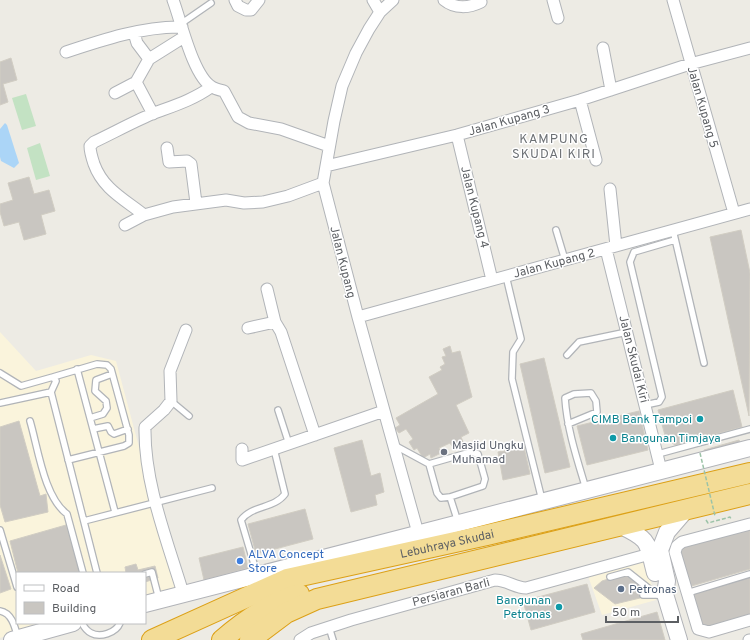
<svg xmlns="http://www.w3.org/2000/svg" width="750" height="640" viewBox="0 0 750 640" font-family="Overpass,sans-serif">
<style>
.commercial{fill:#faf4dc}
.green{fill:#c3e2c3}
.water{fill:#abd5f7}
.building{fill:#c9c6c1;stroke:#d1cdc3}
.lines{fill:none;stroke-linecap:round;stroke-linejoin:round}
.lane-casing{stroke:#b1b4b8;stroke-width:8}
.street-casing{stroke:#b1b4b8;stroke-width:13}
.secondary-casing{stroke:#b1b3b8;stroke-width:18}
.highway-casing{stroke:#dca016;stroke-width:22}
.path{stroke:#9cc3a8;stroke-width:1.5;stroke-dasharray:4 2;stroke-linecap:butt}
.lane{stroke:#fff;stroke-width:5.5}
.street{stroke:#fff;stroke-width:11}
.secondary{stroke:#fff;stroke-width:16}
.highway{stroke:#f3dc96;stroke-width:20}
.path-bridge{stroke:#9cc3a8;stroke-width:1.5;stroke-dasharray:4 2;stroke-linecap:butt}
.culture-dot{fill:#0f9aa8;stroke:#fff;stroke-width:1.5}
.worship-dot{fill:#6b7280;stroke:#fff;stroke-width:1.5}
.shop-dot{fill:#3f7fe0;stroke:#fff;stroke-width:1.5}
.service-dot{fill:#5c6f8a;stroke:#fff;stroke-width:1.5}
.labels{text-anchor:middle;stroke-width:3;stroke-linejoin:round;paint-order:stroke}
.street-label{font-size:12px;fill:#5c5f63;stroke:#fff}
.culture-label{font-size:12px;fill:#0d838f;stroke:#fff;text-anchor:end}
.worship-label{font-size:12px;fill:#5b616d;stroke:#fff;text-anchor:start}
.shop-label{font-size:12px;fill:#366cbe;stroke:#fff;text-anchor:start}
.service-label{font-size:12px;fill:#4e5e75;stroke:#fff;text-anchor:start}
.neighbourhood-label{font-size:13px;letter-spacing:1px;fill:#6d7175;stroke:#fff}
</style>
<rect width="100%" height="100%" fill="#edebe4"/>
<!-- commercial -->
<path class="commercial" d="M0,332L36,371L91,355L116,361L177,589L145,598V573H17V623H51L0,638Z
M645,561L656,600L602,615L588,576Z"/>
<!-- green -->
<path class="green" d="M26,94L36,126L22,130L12,98Z
M40,143L50,176L36,180L27,148Z"/>
<!-- water -->
<path class="water" d="M5,123L7,125L19,163L14,168L1,161L0,157V129Z"/>
<!-- building -->
<path class="building" d="M11,58L17,80L3,84L8,102L0,105V62Z
M29,177L34,194L49,190L55,211L41,215L46,234L24,240L19,222L4,226L0,212V204L13,200L8,183Z
M741,230L750,273L749,416L710,237Z
M450,346L452,353L460,351L472,397L456,405L469,433L461,437L464,444L454,449L450,443L439,448L441,453L431,458L430,454L423,458L417,448L414,450L409,442L413,439L406,429L399,433L395,428L400,425L396,418L438,394L429,377L442,370L440,367L445,364L442,357L446,356L443,349Z
M544,358L570,467L545,473L520,364Z
M733,390L742,427L675,445L666,439L658,410Z
M639,411L648,450L587,465L577,426Z
M19,421L40,496L46,494L48,512L5,522L0,505V427Z
M362,440L371,476L380,473L384,492L375,495L377,505L351,512L334,448Z
M739,440L741,445L705,456L704,450Z
M524,447L530,474L503,480L498,452Z
M305,509L313,539L256,554L248,524Z
M66,525L80,573H18L10,541Z
M750,529V569L688,587L678,549Z
M243,547L248,568L204,580L199,558Z
M0,555L11,589L0,593Z
M136,564L138,570L155,566L158,578L145,582V573H126L125,567Z
M627,573L648,590L640,598L615,604L594,588L602,581Z
M750,577V614L698,629L689,594Z
M587,584L595,612L531,630L523,601Z
M657,612L665,640H583L581,634Z"/>
<g class="lines">
<defs>
<path id="lane" d="M182,23L211,3
M556,230L565,260
M673,230L704,363
M506,276L521,339L513,352L512,379L542,500
M567,355L579,342L627,332
M77,369L115,512
M0,373L21,386L53,377
M171,401L189,416
M0,403L51,392
M645,405L659,402L662,397L630,262L634,252L675,240
M278,410L289,444
M90,418L103,414L107,408L106,401L95,391L96,380L112,374
M30,421C38,448 44,497 67,514L83,573
M568,424L597,412L596,401L591,393L574,394L565,398C567,429 577,459 586,489
M93,429L108,426L111,432L114,434L128,429
M394,445L429,464L437,493L441,498L450,497L458,522
M658,454L750,429
M68,460L124,446L129,443V435L111,369L107,365L97,364L53,377L56,381L51,392L97,573
M429,464L471,452L478,454L485,479L483,486L450,497
M84,521L212,488
M0,530L17,587
M145,574L152,572L159,599
M257,574L241,520C252,505 274,509 285,494L274,449
M610,577L628,572L657,595
M687,593L750,574
M643,595H657
M0,611C12,613 15,627 18,638
M82,623C84,627 87,631 91,633C100,638 116,633 120,623
M329,627L333,640"/>
<path id="street" d="M173,0C181,21 193,76 212,87C215,89 220,90 224,91L238,117L249,123L281,129L329,146
M235,0L238,6L246,10H251L259,0
M373,0L380,12
M393,0L380,12L369,29L356,53L342,86L334,121L323,183L358,317L418,533
M444,0C455,9 469,8 481,2
M553,0L558,18
M673,0L734,213
M134,33L137,43L149,59
M603,48L611,90
M66,52C102,40 144,26 182,27
M136,82L153,114
M115,93L136,82L149,59L184,37
M580,100L596,160
M457,135L492,280
M167,148L169,162L187,161L191,164L196,203
M326,166L457,135L580,100L690,64L750,48
M610,189L616,246
M144,215C124,199 103,189 94,164C92,158 90,152 90,146L94,142C113,133 133,122 152,114C173,106 193,100 211,87
M125,225L144,215L173,207L226,200L244,203L263,202L288,196L323,183
M606,249L661,470
M267,289L275,322
M358,317L750,209
M248,328L275,322L281,332L315,435
M242,449V460L384,411
M750,524L682,542L677,546L675,552L698,629L709,632L750,620
M183,593C167,540 144,483 145,427L164,410L171,401L170,371L186,330
M300,640L311,633L351,620L495,580C507,580 515,588 526,588L650,554
M749,640H750"/>
<path id="secondary" d="M621,526C651,540 647,543 655,573
M145,604L750,448
M12,640L73,623
M679,640L665,594L667,581L660,550L667,532L686,510"/>
<g id="highway">
<path id="s1" d="M152,640L287,579L487,535L750,473"/>
<path d="M222,640C245,620 270,603 299,594"/>
<path d="M250,640L286,613L317,599L750,494"/>
</g>
</defs>
<!-- lane casing -->
<use href="#lane" class="lane-casing"/>
<!-- street casing -->
<use href="#street" class="street-casing"/>
<!-- secondary casing -->
<use href="#secondary" class="secondary-casing"/>
<!-- highway casing -->
<use href="#highway" class="highway-casing"/>
<!-- path -->
<path class="path" d="M706,520L708,523L730,517L731,519"/>
<!-- lane -->
<use href="#lane" class="lane"/>
<!-- street -->
<use href="#street" class="street"/>
<!-- secondary -->
<use href="#secondary" class="secondary"/>
<!-- highway -->
<use href="#highway" class="highway"/>
<!-- path-bridge -->
<path class="path-bridge" d="M700,453L715,516"/>
</g>
<!-- markers -->
<g class="culture-dot">
<circle cx="700" cy="419" r="4"/>
<circle cx="613" cy="438" r="4"/>
<circle cx="559" cy="607" r="4"/>
</g>
<circle class="worship-dot" cx="444" cy="452" r="4"/>
<circle class="shop-dot" cx="240" cy="561" r="4"/>
<circle class="service-dot" cx="621" cy="589" r="4"/>
<g class="labels">
<!-- street labels -->
<g class="street-label">
<text transform="translate(703 107) rotate(74)" y="4">Jalan Kupang 5</text>
<text transform="translate(509 120) rotate(-16)" y="4">Jalan Kupang 3</text>
<text transform="translate(475 207) rotate(76)" y="4">Jalan Kupang 4</text>
<text transform="translate(343 262) rotate(76)" y="4">Jalan Kupang</text>
<text transform="translate(554 263) rotate(-15)" y="4">Jalan Kupang 2</text>
<text transform="translate(634 359) rotate(76)" y="4">Jalan Skudai Kiri</text>
<text dy="4" stroke="none"><textPath href="#s1" startOffset="312">Lebuhraya Skudai</textPath></text>
<text transform="translate(451 592) rotate(-15)" y="4">Persiaran Barli</text>
</g>
<!-- culture labels -->
<g class="culture-label">
<text x="692" y="423">CIMB Bank Tampoi</text>
<text x="621" y="442" text-anchor="start">Bangunan Timjaya</text>
<text x="551" y="604">Bangunan<tspan x="551" dy="14">Petronas</tspan></text>
</g>
<!-- worship labels -->
<g class="worship-label">
<text x="452" y="449">Masjid Ungku<tspan x="452" dy="14">Muhamad</tspan></text>
</g>
<!-- shop labels -->
<g class="shop-label">
<text x="248" y="558">ALVA Concept<tspan x="248" dy="14">Store</tspan></text>
</g>
<!-- service labels -->
<g class="service-label">
<text x="629" y="593">Petronas</text>
</g>
<!-- neighbourhood labels -->
<g class="neighbourhood-label">
<text x="554" y="143">KAMPUNG<tspan x="554" dy="15">SKUDAI KIRI</tspan></text>
</g>
</g>
<!-- legend -->
<rect x="16" y="572" width="130" height="52" fill="#ffffff" stroke="#bebfc1"/>
<rect x="24" y="585" width="20" height="6" fill="#ffffff" stroke="#bebfc1"/>
<text x="52" y="592" font-size="12" fill="#5c5f63">Road</text>
<rect x="24" y="602" width="20" height="12" fill="#c9c6c1" stroke="#bebfc1"/>
<text x="52" y="612" font-size="12" fill="#5c5f63">Building</text>
<!-- scale -->
<path d="M606 616v6h72v-6" fill="none" stroke="#5c5f63" stroke-width="2"/>
<text x="612" y="616" font-size="12" fill="#5c5f63" stroke="#ffffff" stroke-width="3" paint-order="stroke">50 m</text>
</svg>
